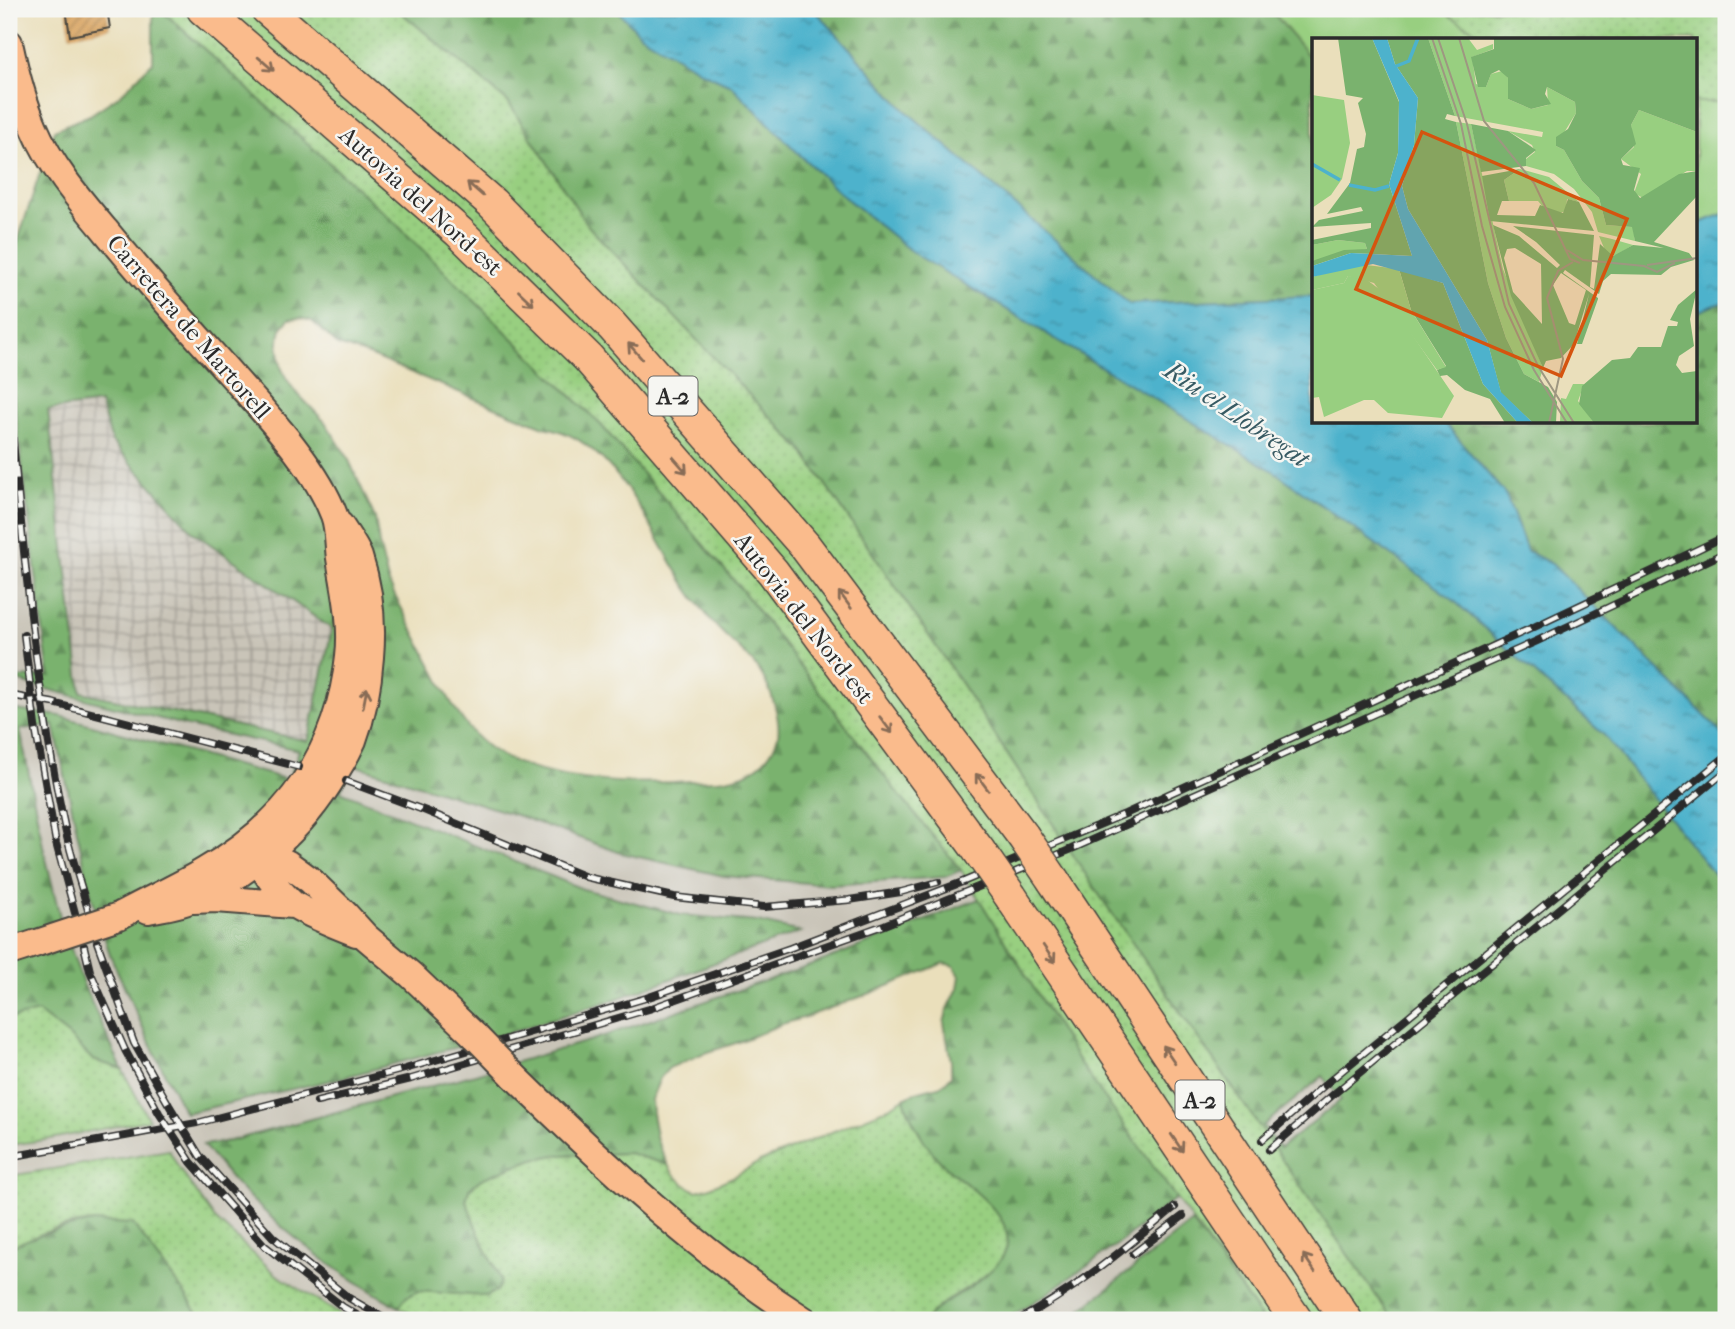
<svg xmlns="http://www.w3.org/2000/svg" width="1735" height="1329" viewBox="0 0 1735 1329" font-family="'IM FELL French Canon',serif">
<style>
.industrial{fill:url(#industrial-grid)}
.railway{fill:#c9c4b8}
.grass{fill:url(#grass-dots);stroke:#627d56;stroke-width:2}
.forest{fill:url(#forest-firs);stroke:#526e4c;stroke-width:2;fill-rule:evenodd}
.park{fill:#98cf80;stroke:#627d56;stroke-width:2}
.water{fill:url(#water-ripples);stroke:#3c6e7c;stroke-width:2}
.building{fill:url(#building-hatch)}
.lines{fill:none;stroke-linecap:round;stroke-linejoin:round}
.major-casing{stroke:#484641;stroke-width:30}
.highway-casing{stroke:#484641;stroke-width:35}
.major{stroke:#fabb8c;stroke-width:26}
.highway{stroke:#fabb8c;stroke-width:32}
.rail-casing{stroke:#2b2b2b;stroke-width:8}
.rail{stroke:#f6f6f2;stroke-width:5;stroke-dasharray:16;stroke-linecap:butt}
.major-bridge-casing{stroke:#484641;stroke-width:30;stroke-linecap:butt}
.highway-bridge-casing{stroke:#484641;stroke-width:35;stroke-linecap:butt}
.major-bridge{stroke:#fabb8c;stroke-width:26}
.highway-bridge{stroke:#fabb8c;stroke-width:32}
.oneway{stroke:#886c57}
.labels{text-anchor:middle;stroke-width:5;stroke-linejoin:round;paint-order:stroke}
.shield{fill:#f6f6f2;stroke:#686867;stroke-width:2}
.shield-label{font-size:23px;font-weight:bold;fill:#2b2b2b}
.street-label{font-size:24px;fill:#2b2b2b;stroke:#f6f6f2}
.water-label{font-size:26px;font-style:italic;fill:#375a63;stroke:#f6f6f2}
.inset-river{fill:none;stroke:#4db2cc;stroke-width:3.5}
.inset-road{fill:none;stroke:#9e9781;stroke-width:2}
.view{fill:#d5540f;fill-opacity:0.15;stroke:#d5540f;stroke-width:3.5}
.inset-edge{fill:none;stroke:#2b2b2b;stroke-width:3.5}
</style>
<defs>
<pattern id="industrial-grid" width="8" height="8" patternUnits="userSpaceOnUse" patternTransform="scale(1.75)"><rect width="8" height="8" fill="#c9c4b8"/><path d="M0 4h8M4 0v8" fill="none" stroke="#a39f96"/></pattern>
<pattern id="grass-dots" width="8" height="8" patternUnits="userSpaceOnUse" patternTransform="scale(1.75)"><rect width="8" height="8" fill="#98cf80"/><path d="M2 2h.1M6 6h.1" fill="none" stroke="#83b26f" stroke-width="1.8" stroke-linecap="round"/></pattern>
<pattern id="forest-firs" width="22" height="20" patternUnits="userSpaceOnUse" patternTransform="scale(1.75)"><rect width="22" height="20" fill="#7ab26e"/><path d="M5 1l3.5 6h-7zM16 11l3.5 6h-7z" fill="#64915b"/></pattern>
<pattern id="water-ripples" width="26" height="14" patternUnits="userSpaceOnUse" patternTransform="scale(1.75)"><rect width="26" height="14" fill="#4db2cc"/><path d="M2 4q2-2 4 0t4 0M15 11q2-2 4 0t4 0" fill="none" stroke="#4091a6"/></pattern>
<pattern id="building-hatch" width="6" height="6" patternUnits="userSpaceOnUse" patternTransform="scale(1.75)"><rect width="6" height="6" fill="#d8a05a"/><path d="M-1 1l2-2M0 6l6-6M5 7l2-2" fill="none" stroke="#af834b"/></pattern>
</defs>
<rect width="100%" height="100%" fill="#f6f6f2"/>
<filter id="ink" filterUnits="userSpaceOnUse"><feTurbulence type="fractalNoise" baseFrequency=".0143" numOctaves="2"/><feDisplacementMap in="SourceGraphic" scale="14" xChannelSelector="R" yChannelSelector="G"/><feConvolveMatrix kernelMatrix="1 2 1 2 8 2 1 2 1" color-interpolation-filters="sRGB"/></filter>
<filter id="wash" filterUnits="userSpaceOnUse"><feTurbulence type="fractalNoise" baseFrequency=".00686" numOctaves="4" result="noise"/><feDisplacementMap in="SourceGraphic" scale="28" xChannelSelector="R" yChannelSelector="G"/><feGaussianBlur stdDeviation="1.57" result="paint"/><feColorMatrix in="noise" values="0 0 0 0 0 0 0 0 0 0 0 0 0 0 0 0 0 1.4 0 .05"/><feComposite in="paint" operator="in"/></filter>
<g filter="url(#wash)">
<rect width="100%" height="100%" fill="#eadfbb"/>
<!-- industrial -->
<path class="industrial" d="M100,403L112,442L193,532L332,629L309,741L81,692L48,410Z"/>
<!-- railway -->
<path class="railway" d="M9,363L40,613L49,677L18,678L9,578Z
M9,679L187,726L299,749L290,780L60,716L9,709Z
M55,725L90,891L110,955L154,1052L185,1113L337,1079L501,1035L610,1001L799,933L758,922L681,915L583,889L339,790L354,765L519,816L621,853L724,876L831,885L945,877L961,870L979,899L815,964L592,1040L465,1077L230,1141L203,1145L241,1189L369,1291L422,1320H349L277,1275L215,1219L168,1150L9,1176V1145L45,1140L149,1120L122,1069L83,984L60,917L43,846L19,729Z
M1323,1076L1341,1100L1280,1148L1263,1126Z
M1176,1198L1192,1222L1079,1311L1062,1320H1005L1048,1293L1126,1238Z"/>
<!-- grass -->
<path class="grass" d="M160,9H397L508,102L589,227L802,450L953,671L1096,890L1393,1320H1263L1081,1065L961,870L899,795L741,589L601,425L394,222Z
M1437,9H1726V102H1695V40H1492Z
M38,1012L68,1035L93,1060L122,1069L149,1120L45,1140L9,1145V1019Z
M904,1098C910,1119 927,1147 942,1163C963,1186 1029,1219 1001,1259C982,1286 945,1294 926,1320H422L399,1307L406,1297L418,1291L485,1296L497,1291L501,1280L479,1235L466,1200L469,1189L481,1179L516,1165L534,1159L556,1155L629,1153L668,1165C675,1178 683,1184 696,1191L708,1188L735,1176L760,1162L884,1110Z
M169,1150L177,1165L215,1219L277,1275L349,1320H202L189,1300L160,1260L94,1222L71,1225L46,1232L9,1248V1176Z"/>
<!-- forest -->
<path class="forest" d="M153,9H160L394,222L601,425L741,589L899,795L961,870L945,877L831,885L724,876L621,853L519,816L354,765L340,791L583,889L681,915L758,922L800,932L610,1001L501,1035L337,1079L185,1113L154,1052L110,955L90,891L54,725L20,729L43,846L60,917L83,984L122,1069L93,1060L68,1035L38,1012L9,1019V709L60,716L289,780L299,750L187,726L9,679V579L18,678L49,676L9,363V268L54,130L90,115L120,95L153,62ZM300,318L312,321L338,345L366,354L544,427C570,431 593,448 610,467C643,504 662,551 690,592C698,603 706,615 715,625C730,642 751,656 762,675C771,690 781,719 778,736C773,754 760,767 744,774C727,781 710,780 692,781C631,785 531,784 483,743C459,721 445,692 431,664C418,640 406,617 394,594L388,581L379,544L375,518L347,456L325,422L294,390L286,378L281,367L278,343L281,329L289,319ZM100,403L112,442L193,532L332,629L308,741L81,692L48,410Z
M397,9H616L641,35L702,72L731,85L800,155L847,199L912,252L1275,472L1450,597L1604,735L1717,878L1726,961V1320H1393L1096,890L953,671L802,450L589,227L508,102ZM1323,1076L1341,1100L1280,1148L1263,1126Z
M814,9H1265L1277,17L1313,61V296L1129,304L905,110Z
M1726,301V740L1714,725L1552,564L1527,551L1506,495L1444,422H1695V313Z
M979,899L1081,1065L1176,1198L1126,1238L1048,1293L1005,1320H926C936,1306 950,1300 964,1291C976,1283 992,1271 1001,1259C1029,1219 959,1183 938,1159C925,1145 909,1117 904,1098L916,1092L942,1085L951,1076V1061L944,1023L947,1011L958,988L960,976L954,966L944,963L871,993L806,1017L782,1024L736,1043L702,1054L669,1068L660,1078L651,1100L652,1113L657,1141L668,1165L629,1153L556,1155L534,1159L516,1165L481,1179L469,1189L466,1200L479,1235L501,1280L497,1291L485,1296L418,1291L406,1297L399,1307C342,1276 288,1236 242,1190C228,1176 216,1160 203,1145L230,1141L465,1077L592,1040L815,964Z
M94,1222L133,1224L189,1300L202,1320H9V1248C37,1234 64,1227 94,1222Z
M1192,1222L1263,1320H1062L1079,1311Z"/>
<!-- park -->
<path class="park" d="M1265,9H1437L1492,40H1313V61L1277,17Z
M1695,102H1726V213L1695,225Z"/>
<!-- water -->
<path class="water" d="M616,9H814L905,110L1129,304L1313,296V422H1444L1506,495L1527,551L1552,564L1714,725L1726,740V961L1717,878L1604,735L1450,597L1275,472L912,252L847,199L800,155L731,85L702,72L641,35Z
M1726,213V301L1695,313V225Z"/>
<g id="blocks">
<!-- building -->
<path class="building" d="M66,9H107L110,28L70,36Z"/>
</g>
</g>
<g filter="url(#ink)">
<use href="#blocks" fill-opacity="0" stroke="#484641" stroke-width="2"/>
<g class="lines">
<defs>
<path id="major" d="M9,43C15,71 22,100 34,127C50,165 78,198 105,230C149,284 196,335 242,387C274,423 317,470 334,515C339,528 338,545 340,558C345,591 353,622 349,656C339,751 289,823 206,870C178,887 148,900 119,916
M267,843C254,861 268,877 280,891C285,896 290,903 296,906C315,917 336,925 356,933
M250,860L274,857L288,864L310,880L345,914L366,937L411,975L476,1037
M194,900L216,899L293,905
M148,910C162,907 177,906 190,900C250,875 302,830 335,773C342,762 348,751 353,740C363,713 368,686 370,657C373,623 370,590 359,557C355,546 346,535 340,525
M9,952L37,943
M513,1075C604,1164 697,1251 804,1320"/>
<path id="highway" d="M203,9L459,232L588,358L773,572L979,851
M267,9L492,203L612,326L805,546L1023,836
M1053,880L1346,1320
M1011,897L1296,1320"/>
</defs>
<!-- major casing -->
<use href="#major" class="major-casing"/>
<!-- highway casing -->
<use href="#highway" class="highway-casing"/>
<!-- major -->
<use href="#major" class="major"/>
<!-- highway -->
<use href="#highway" class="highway"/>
<defs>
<path id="rail" d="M9,399C23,544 35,690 66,833C72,859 81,885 88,910
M24,635L35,726L56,843L75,913
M9,695L53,703L299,767
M346,781L426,811L586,877L674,897L764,907L849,900L901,892L938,882
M97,942L134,1043L169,1105L200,1156L273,1237L349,1298L387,1320
M84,946L90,971L125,1050L159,1113L191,1162L265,1246L343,1307L365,1320
M317,1102L411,1079L649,1009L884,925L1067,851L1168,806L1537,641L1726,552
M1262,1140L1327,1083L1726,756
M1269,1150L1335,1093L1726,771
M9,1157L197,1123L405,1069L646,998L790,948L965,881L1125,814L1534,627L1726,536
M1133,1254L1183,1216
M1018,1320C1076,1290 1125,1248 1175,1207"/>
</defs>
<!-- rail casing -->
<use href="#rail" class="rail-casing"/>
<!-- rail -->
<use href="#rail" class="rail"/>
<defs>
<path id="major-bridge" d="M37,943L119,916
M476,1037L513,1075"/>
<path id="highway-bridge" d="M1023,836L1053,880
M979,851L1011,897"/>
</defs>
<!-- major-bridge casing -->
<use href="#major-bridge" class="major-bridge-casing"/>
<!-- highway-bridge casing -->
<use href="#highway-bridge" class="highway-bridge-casing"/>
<!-- major-bridge -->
<use href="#major-bridge" class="major-bridge"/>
<!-- highway-bridge -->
<use href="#highway-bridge" class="highway-bridge"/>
</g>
<!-- one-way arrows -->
<defs><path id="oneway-shaft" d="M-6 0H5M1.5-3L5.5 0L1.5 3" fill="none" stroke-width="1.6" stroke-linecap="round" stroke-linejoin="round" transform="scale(1.75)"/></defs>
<g class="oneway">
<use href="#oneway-shaft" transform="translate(266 64) rotate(41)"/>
<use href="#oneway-shaft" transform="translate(475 189) rotate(-139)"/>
<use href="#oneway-shaft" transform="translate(526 298) rotate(44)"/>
<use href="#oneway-shaft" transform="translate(635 351) rotate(-131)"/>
<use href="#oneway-shaft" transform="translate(680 465) rotate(49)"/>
<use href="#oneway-shaft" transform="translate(845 600) rotate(-127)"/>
<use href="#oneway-shaft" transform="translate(365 698) rotate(-79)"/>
<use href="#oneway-shaft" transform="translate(886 725) rotate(53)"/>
<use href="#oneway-shaft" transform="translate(982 782) rotate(-127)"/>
<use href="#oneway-shaft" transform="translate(1049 954) rotate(56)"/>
<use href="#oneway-shaft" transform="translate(1169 1054) rotate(-124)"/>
<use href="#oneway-shaft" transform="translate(1177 1143) rotate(56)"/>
<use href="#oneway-shaft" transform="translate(1309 1263) rotate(-124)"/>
</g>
</g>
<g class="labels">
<!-- shield labels -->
<g class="shield">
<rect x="648.5" y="376.5" width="49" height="39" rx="5"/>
<rect x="1175.5" y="1080.5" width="49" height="39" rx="5"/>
</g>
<g class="shield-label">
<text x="673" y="404">A-2</text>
<text x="1200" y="1108">A-2</text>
</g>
<!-- street labels -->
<g class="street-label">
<text transform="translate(421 201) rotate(42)" y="8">Autovia del Nord-est</text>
<text transform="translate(189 327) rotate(49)" y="8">Carretera de Martorell</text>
<text transform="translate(804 618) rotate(52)" y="8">Autovia del Nord-est</text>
</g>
<!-- water labels -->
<g class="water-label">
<text transform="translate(1237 414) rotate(34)" y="9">Riu el Llobregat</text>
</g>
</g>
<!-- overview -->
<g transform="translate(1312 38)">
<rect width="385" height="385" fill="#eadfbb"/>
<path d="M116,0H156L165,12L181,6V11L160,19L164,46L174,49L179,36L190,33L196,40V61L219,71L236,67L235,49L263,64L264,75L244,108L252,112L270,143L287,160L294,187L321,189L323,203L286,194L280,174L262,151L242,136L214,128V121L223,114L220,107L196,93L230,99L231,94L143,78ZM0,57L32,62L38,105L30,141L19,157L0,170ZM327,72L385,94V133H375L331,160L322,155L329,136L309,121L322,109L319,87ZM144,84L159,86L191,231L231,330L227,344L212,336L194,300L176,245ZM208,131L237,139L267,164L255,161L254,173L248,175L232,170L226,163H197L192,142ZM287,198L300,201L321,207L304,217H295ZM26,202L53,205L55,211L0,223V207ZM36,238L51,239L71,254L142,358L130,380L76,375L62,362H52L12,379L7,359L0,360V252L32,245ZM261,346H272L266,363L282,385H248L249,360L254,361Z" fill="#98cf80"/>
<path d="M26,0H60L87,64L86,115L77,146L100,218L39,215L0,228V223L32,212L55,211L53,205L26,202L0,207V202L59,190V185L0,189L7,182L51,173L49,169L15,176L38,145L45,111L52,109L54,96L46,65L51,60L34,57ZM75,0H116L143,78L135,76L133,81L144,84L176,245L194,300L212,336L236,349L245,364L244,385H221L189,355L175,302L96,171L90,148L102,107L106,60L83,26ZM182,0H385V94L327,72L319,87L324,106L309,121L311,127L328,130L322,152L328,160L367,136L385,133V158L342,204L377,215L382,222L359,229L349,237L299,236L291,243L287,256L253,232L251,235L286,260V261L270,306H265L277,256L262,306L249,320L234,323L231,330L199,258L181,187L207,198L245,230L248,227L224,204L201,188L282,197L278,249L282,251L288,206L301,218L321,207L352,210L323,203L320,189L294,187L287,160L270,143L252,112L244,108V99L256,91L264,75L263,64L235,49L233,56L239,66L219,71L196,61V40L187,32L179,36L174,49H166L159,19L182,11ZM203,210L229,226L230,286L201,254L192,220L195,211ZM249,235L274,252L263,287L257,285L241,247ZM159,86L196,93L224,112L214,120V128L169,134ZM208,131L192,142L197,163H190L185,177L223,178L228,167L251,175L256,161L267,164L282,193L178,183L170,138ZM87,231L131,245L171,346L206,385H193L178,361L153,352L135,337L128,338L125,332L134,328L99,272ZM385,251L378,281L382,308L367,318L364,327L370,335L385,333V385H282L267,366L270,348L300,322L318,320L326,309H349L356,288H365L366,284L358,282L366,267Z" fill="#7ab26e" fill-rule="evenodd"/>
<path d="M46,226L87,231L99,272L134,329L125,332L62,245L36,238L32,245L0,252V239Z" fill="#98cf80"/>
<path d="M60,0H75L83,26L106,60L102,107L90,148L96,171L175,302L189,354L221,385H206L171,346L131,245L61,226L0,239V228L39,215L100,218L77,146L86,115L87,63Z" fill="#4db2cc"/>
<path class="inset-river" d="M82,29L97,23L106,0M0,126L28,142M37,147L63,152L77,148"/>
<path class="inset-road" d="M120,0L149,86L170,188L193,269L222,332L255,385M126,0L155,86L197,266L226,328L262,385M147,0L172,83L222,145L258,221L268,225M255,212L271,222L332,228L345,234L363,225M335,227L385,220M237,385L251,321L235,260L246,233L261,224"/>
<path class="view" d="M110,94L315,181L249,338L44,251Z"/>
<rect width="385" height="385" class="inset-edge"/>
</g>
<!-- margin -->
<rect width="1735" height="1329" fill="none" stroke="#f6f6f2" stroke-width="35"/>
</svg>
